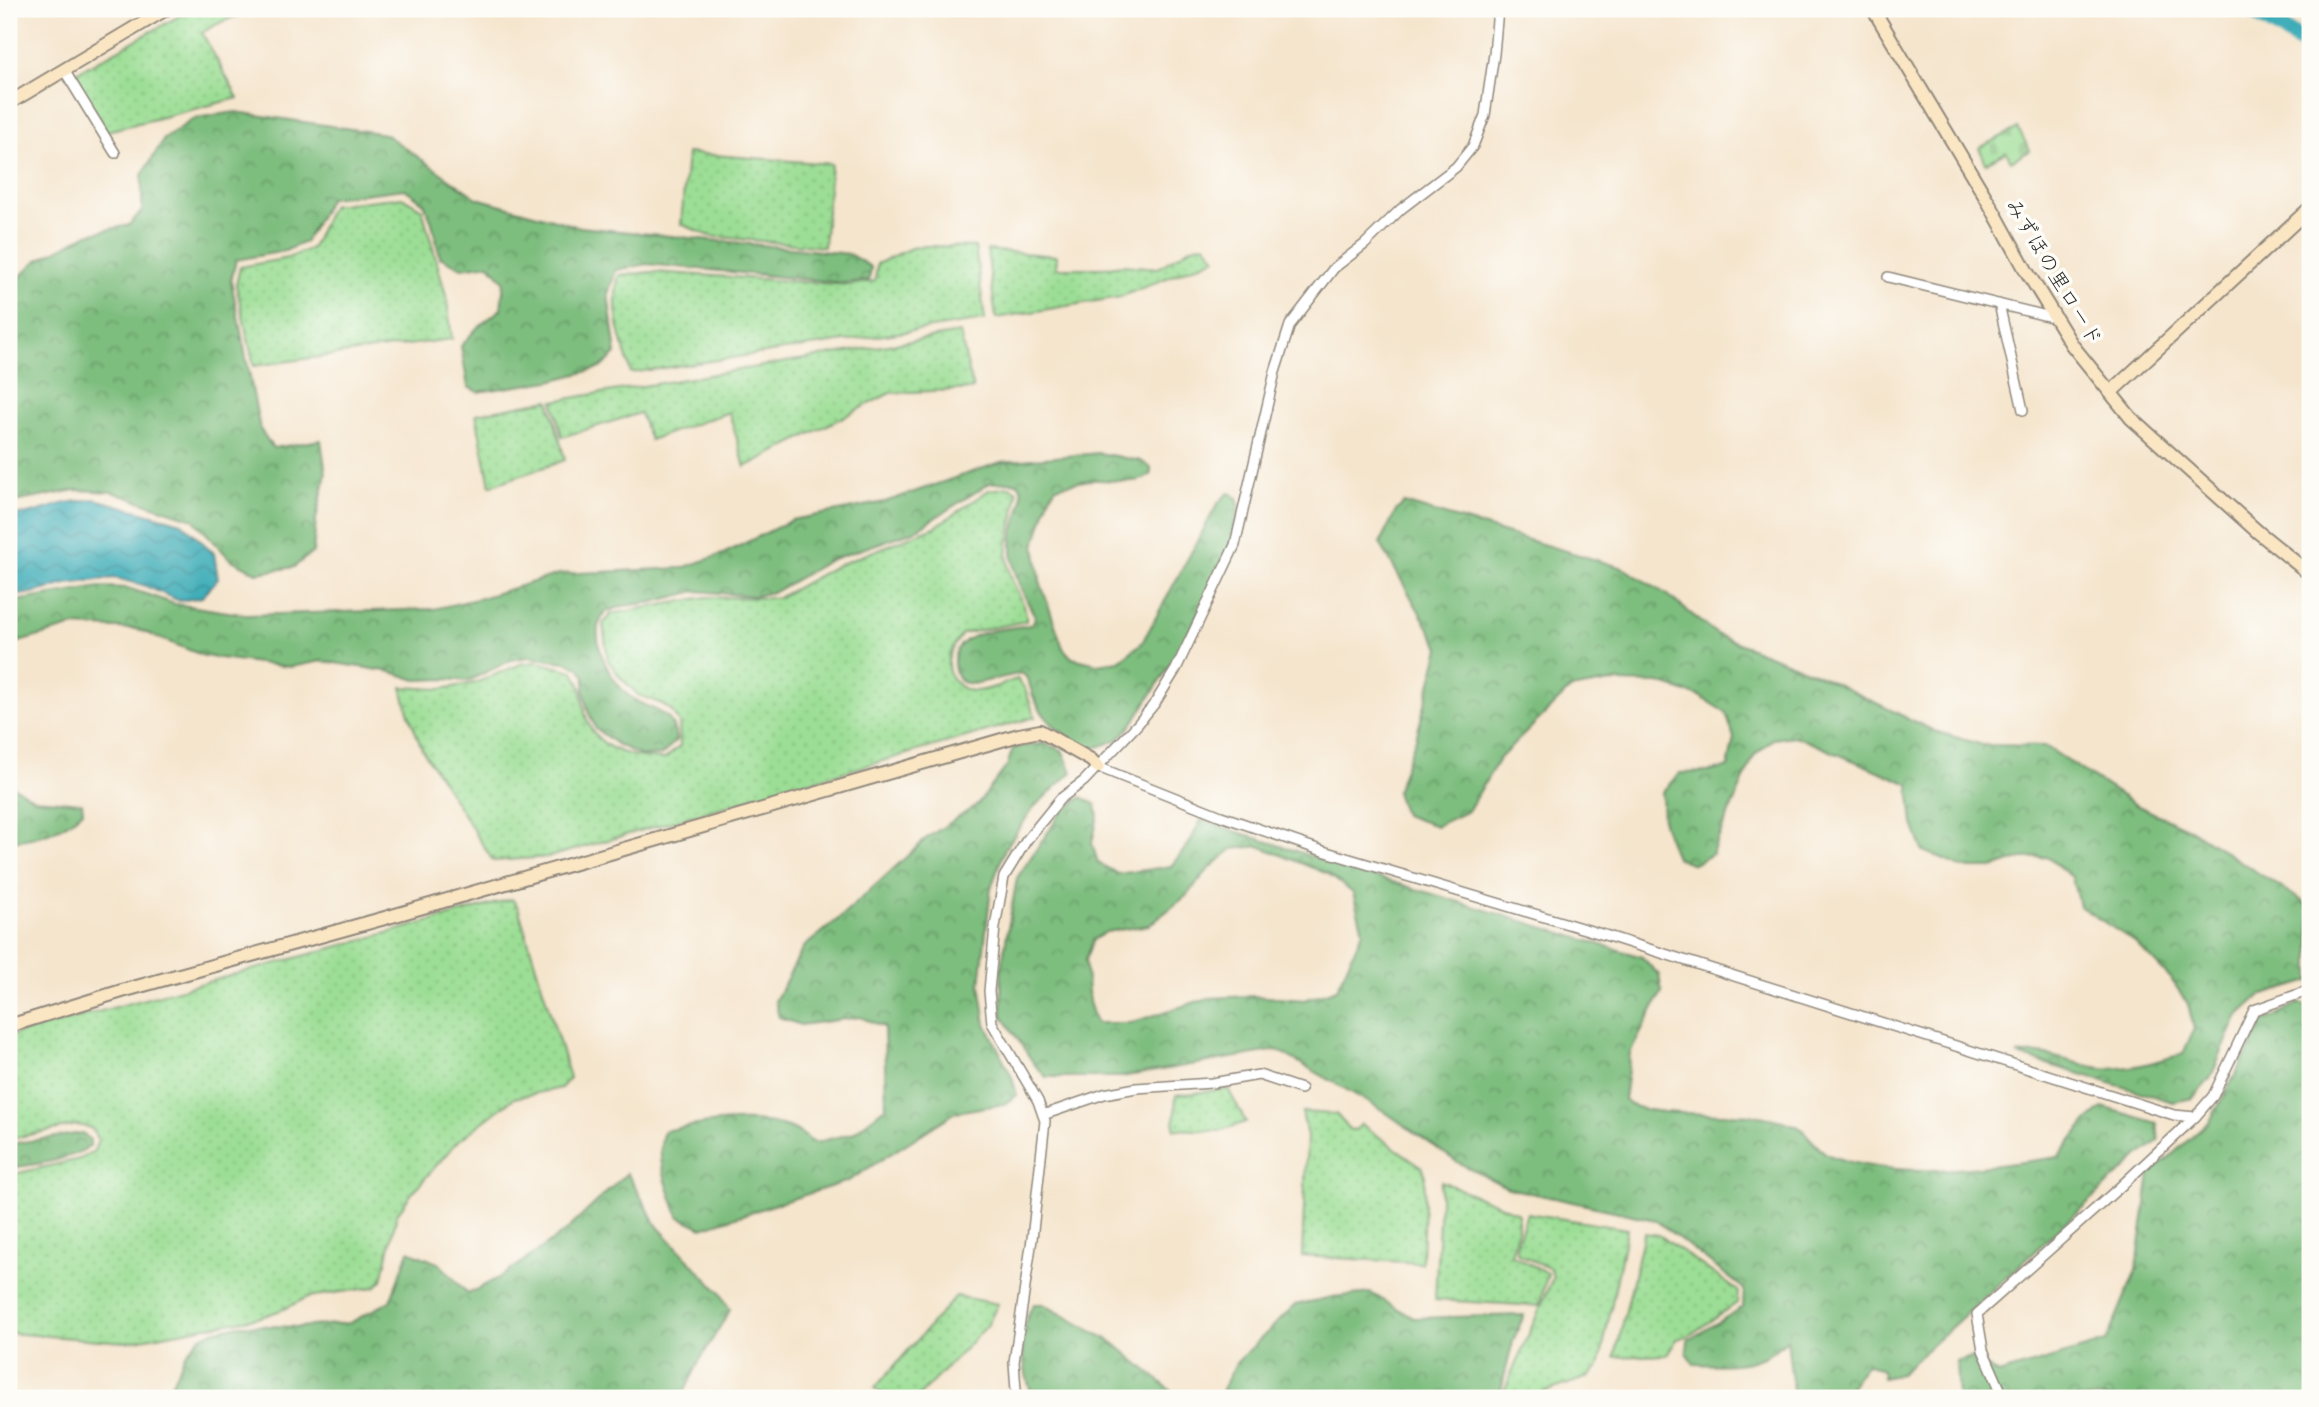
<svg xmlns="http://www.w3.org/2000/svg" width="2319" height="1407" viewBox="0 0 2319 1407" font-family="'Playpen Sans','Klee One',sans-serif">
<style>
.grass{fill:url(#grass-dots);stroke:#648460;stroke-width:2}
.forest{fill:url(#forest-crowns);stroke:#547454;stroke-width:2;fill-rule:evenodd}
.cemetery{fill:url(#cemetery-stones);stroke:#648460;stroke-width:2}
.water{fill:url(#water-waves);stroke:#326a70;stroke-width:2}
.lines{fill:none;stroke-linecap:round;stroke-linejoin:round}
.river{stroke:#39aab6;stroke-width:18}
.street-casing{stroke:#90887c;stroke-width:12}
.secondary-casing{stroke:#90887c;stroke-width:16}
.street{stroke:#fff;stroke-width:9}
.secondary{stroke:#fbe6c4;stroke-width:12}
.labels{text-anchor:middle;stroke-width:7;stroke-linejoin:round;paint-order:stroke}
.street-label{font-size:21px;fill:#2b2b2b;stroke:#fdfcf7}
</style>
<defs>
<pattern id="grass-dots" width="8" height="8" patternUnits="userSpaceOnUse" patternTransform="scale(1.75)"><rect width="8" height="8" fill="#9cde95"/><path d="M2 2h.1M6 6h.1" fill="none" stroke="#87bf81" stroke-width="1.8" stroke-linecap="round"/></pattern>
<pattern id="forest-crowns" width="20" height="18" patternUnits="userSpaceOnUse" patternTransform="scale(1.75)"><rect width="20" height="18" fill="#7dbd7e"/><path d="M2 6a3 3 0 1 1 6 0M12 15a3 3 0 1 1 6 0" fill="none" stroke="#679a67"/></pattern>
<pattern id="cemetery-stones" width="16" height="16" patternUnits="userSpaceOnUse" patternTransform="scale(1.75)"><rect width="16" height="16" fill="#9cde95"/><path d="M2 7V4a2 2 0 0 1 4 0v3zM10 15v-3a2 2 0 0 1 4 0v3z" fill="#87bf81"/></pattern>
<pattern id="water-waves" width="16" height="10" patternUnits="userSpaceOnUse" patternTransform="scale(1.75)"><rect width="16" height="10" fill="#39aab6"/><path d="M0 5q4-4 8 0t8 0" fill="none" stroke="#308b94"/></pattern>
</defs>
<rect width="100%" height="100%" fill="#fdfcf7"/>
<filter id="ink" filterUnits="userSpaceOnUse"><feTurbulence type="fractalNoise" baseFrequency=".0143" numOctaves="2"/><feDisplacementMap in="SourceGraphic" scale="14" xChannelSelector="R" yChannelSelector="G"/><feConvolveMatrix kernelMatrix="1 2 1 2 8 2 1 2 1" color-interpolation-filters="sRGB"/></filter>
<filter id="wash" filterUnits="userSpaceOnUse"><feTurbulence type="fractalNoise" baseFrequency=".00686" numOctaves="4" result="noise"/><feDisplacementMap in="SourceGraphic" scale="28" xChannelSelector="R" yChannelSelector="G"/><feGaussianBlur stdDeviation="1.57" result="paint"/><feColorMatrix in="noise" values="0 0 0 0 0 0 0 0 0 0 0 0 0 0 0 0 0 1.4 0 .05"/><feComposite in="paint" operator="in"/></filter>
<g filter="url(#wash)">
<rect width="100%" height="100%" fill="#f5e5cd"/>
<!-- grass -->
<path class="grass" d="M192,9H272C247,12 222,19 202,33L238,98L107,131L72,75Z
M687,153L831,164L824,247L710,236L681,224Z
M402,197L422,209L447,299L452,339L254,366L236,285L240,267L288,258L312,248L332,205Z
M1205,244L1216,258L1120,297L996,318L987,250L1057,256L1056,268H1101L1123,265L1158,268L1192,247Z
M924,246L975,247L985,320L631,373C622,340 610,309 619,275L653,272L850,285L875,281L877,264L911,248Z
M960,333L973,389L890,393L745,467L729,412L650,440L640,413L562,437L553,401Z
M549,400L565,460L490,486L476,414Z
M1010,487L1017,491C1017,519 1001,545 1010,574C1014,590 1028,605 1026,621L962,634C956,643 947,654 948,665C948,678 960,690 973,691C987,692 1004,683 1017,679L1025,689L1035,717L549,857L493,861L422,749L408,712L402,687L441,689L475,683L521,664L537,662L573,671C584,688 581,694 585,713C594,751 632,758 665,759L680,746L679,723L672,711L662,704L638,695L620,677L608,660L603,624L611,614L706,597L778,598L836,566L935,527L989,490Z
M512,899L518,907L570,1078L561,1088L514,1098L457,1142L413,1192L397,1214L382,1280L375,1287L308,1297L284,1309L261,1317L125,1342L9,1333V1175L80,1159L94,1151L98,1140L91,1128L77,1125L9,1139V1036Z
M1228,1089L1246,1122L1219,1131L1174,1129L1176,1095Z
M1302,1112L1336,1114L1350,1130L1357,1129L1361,1124L1422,1167L1425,1174L1422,1263L1302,1256L1307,1137Z
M1441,1181L1518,1213V1230L1511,1255L1548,1273L1539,1306L1435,1300Z
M1527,1213L1627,1229L1599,1367L1588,1377L1542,1393L1540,1398H1501L1553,1278L1551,1269L1518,1254L1516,1247Z
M1644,1233L1659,1235L1738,1291L1737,1303L1688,1336L1677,1339L1667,1355L1615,1357Z
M956,1296L998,1304L987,1326L917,1398H887L875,1388Z"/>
<!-- forest -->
<path class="forest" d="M236,112L385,134L477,198L580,227L849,254L871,267L869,280L846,283L647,264L616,270L608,294L616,354L600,368L550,381L478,392L468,387L461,346L477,328L501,309L504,281L489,264L462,268L440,257L432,223L424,203L405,189L330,198L305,242L285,251L236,260L231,281L260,429L273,448L321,440L326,474L316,519L313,552L294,567L257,573L230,559L193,519L112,492L76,490L9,503V287L36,261L88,234L129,225L142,211V175L164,139L195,118Z
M1099,453L1141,461L1151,468V475C1135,486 1113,479 1095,480C1083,480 1069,484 1056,487L1049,498L1035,545L1040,581L1063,648L1072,658L1097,664L1119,661L1142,643L1218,503L1227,494L1231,493L1237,498L1239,505L1230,545L1184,643L1131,726L1117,740L1093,749C1069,743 1044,721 1034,698C1030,689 1030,679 1022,673L973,684L962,682C956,676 954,671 954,662C954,630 1006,629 1030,625L1034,621L1035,616C1020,589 1008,565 1013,533C1016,518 1026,500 1020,485L1014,482L990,483L914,531L830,560L776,591L755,596L696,591L653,602L623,606L605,612C603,616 599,622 598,627C595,650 611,680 628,695C650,714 672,704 676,740L662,755L642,756L618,745L596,729L588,711L584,690L585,677L579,667L566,662L528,657L511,660L468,681L446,679L416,680L392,672L322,661L290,667L204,656L137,629L74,626L9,645V602L100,587L128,588L175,604L248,615L434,609L481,598L559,574L682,568L723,554L792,520L885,502L1001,462Z
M1404,503L1623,568L1666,594L1718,635L1814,673L1934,731L1983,745L2045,746L2136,805L2191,830L2310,906V981L2260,996L2237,1017L2210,1079L2193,1098L2173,1102L2017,1055C2050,1049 2071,1065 2102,1068C2129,1071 2157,1061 2183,1054L2194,1029L2188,1004L2171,979L2135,942L2079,906L2072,877L2047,857L2022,858L1993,868H1963L1923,851L1913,824L1909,784L1795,736L1773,739L1754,756L1711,855L1694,864L1676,858L1663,823L1662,792L1680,773L1709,772L1728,767L1734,738L1726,713L1699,696L1659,683L1611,682L1570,689L1499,759L1468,811L1436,826L1404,815L1396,792L1416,738L1440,648L1380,543L1396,511Z
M1043,743L1062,750L1072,772L1034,807L1005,849L991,888L980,984L986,1024L1012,1077L1017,1095L1004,1104L956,1112L848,1181L702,1228L678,1216C669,1188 654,1160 664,1131C704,1123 752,1114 791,1128C799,1131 807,1138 814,1143L853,1133L886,1107L884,1027L860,1017L800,1025L779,1017L775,1001L804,947L842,916L928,837L977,805L1007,766L1013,748Z
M9,784L35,799L82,803L83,811C63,831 36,839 9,841Z
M1082,797L1096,805L1098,816L1092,843L1098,863L1118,874L1171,866L1189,844L1201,820L1373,876L1642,957L1659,975L1662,992L1630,1053L1624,1100C1643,1120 1734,1110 1764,1117C1775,1119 1791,1122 1800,1128C1810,1136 1819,1152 1831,1156C1898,1181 1989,1167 2058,1157L2087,1121L2103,1107L2157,1123L2159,1140L2140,1155L1900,1374L1883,1378L1882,1370L1866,1364L1843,1398H1794L1787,1339C1761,1368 1731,1365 1694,1364L1687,1354L1688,1340L1743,1307L1744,1289L1655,1220L1508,1188L1457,1162L1382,1110L1277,1050L1121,1077H1046L1034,1064L1002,1015L1001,968L1017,878L1061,813ZM1259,846L1328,874L1353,893L1363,931L1337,989L1305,1000L1253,996L1208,998L1130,1023H1096L1089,1002L1085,960L1093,940L1106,932L1149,925L1186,896L1208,870L1232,849Z
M2300,1002L2310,1008V1398H1958L1956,1362L1971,1357L1998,1374L2106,1342L2137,1268L2150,1174L2210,1121L2264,1022Z
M82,1133L90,1140V1146C66,1162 36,1164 9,1168V1144Z
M627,1173L658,1227L721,1294L730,1310L700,1360L681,1398H165L185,1355L199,1338L213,1331L240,1325L299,1327L350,1323L390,1301L409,1251L440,1264L468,1294L504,1275L566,1231Z
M1371,1293L1414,1318L1524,1315L1513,1341L1499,1398H1218L1236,1363L1295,1305L1332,1297Z
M1034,1304H1043L1114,1343L1180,1398H1034C1022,1373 1017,1328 1034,1304Z"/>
<!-- cemetery -->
<path class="cemetery" d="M2018,128L2030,151L2011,161L2006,152L1986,163L1979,148Z"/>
<!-- water -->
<path class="water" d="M95,499L182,523L214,553L218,579L202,597L180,601L143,585L114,578L67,584L37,592L9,597V514C29,518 46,507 66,503C75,501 86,500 95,499Z"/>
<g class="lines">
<!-- river -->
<path class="river" d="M2250,9L2310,46"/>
</g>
</g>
<g filter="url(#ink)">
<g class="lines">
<defs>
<path id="street" d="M64,70L115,153
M1888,277L2055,318
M1999,304L2023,410
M1098,767L1221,816L1323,851L1608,936L2174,1115L2195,1117
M1043,1115L1104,1094L1136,1088L1212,1083L1259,1075L1301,1089
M1019,1398L1016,1390L1014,1362L1032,1239L1045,1121L1038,1101L992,1023L989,991L995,927L1004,877L1026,841L1060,799L1084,781L1137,725L1155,703L1176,669L1235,545L1275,372L1290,325L1334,268L1365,244L1401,209L1456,167L1473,146L1485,115L1494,54L1498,9
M2004,1398L1983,1350L1977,1314L2121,1186L2195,1117L2213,1096L2254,1010L2310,990"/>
<path id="secondary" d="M1873,9L1989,203L2027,272L2072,345L2131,418L2258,532L2310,574
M9,103L166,9
M2111,392L2310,208
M9,1026L122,991L385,918L1019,735L1040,731L1091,760L1098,767"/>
</defs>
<!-- street casing -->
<use href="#street" class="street-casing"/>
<!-- secondary casing -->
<use href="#secondary" class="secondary-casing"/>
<!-- street -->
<use href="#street" class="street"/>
<!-- secondary -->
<use href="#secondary" class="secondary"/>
</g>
</g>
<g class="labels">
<!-- street labels -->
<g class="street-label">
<text transform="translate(2054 272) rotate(59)" y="7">みずほの里ロード</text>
</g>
</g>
<!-- margin -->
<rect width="2319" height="1407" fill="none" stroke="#fdfcf7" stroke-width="35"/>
</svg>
